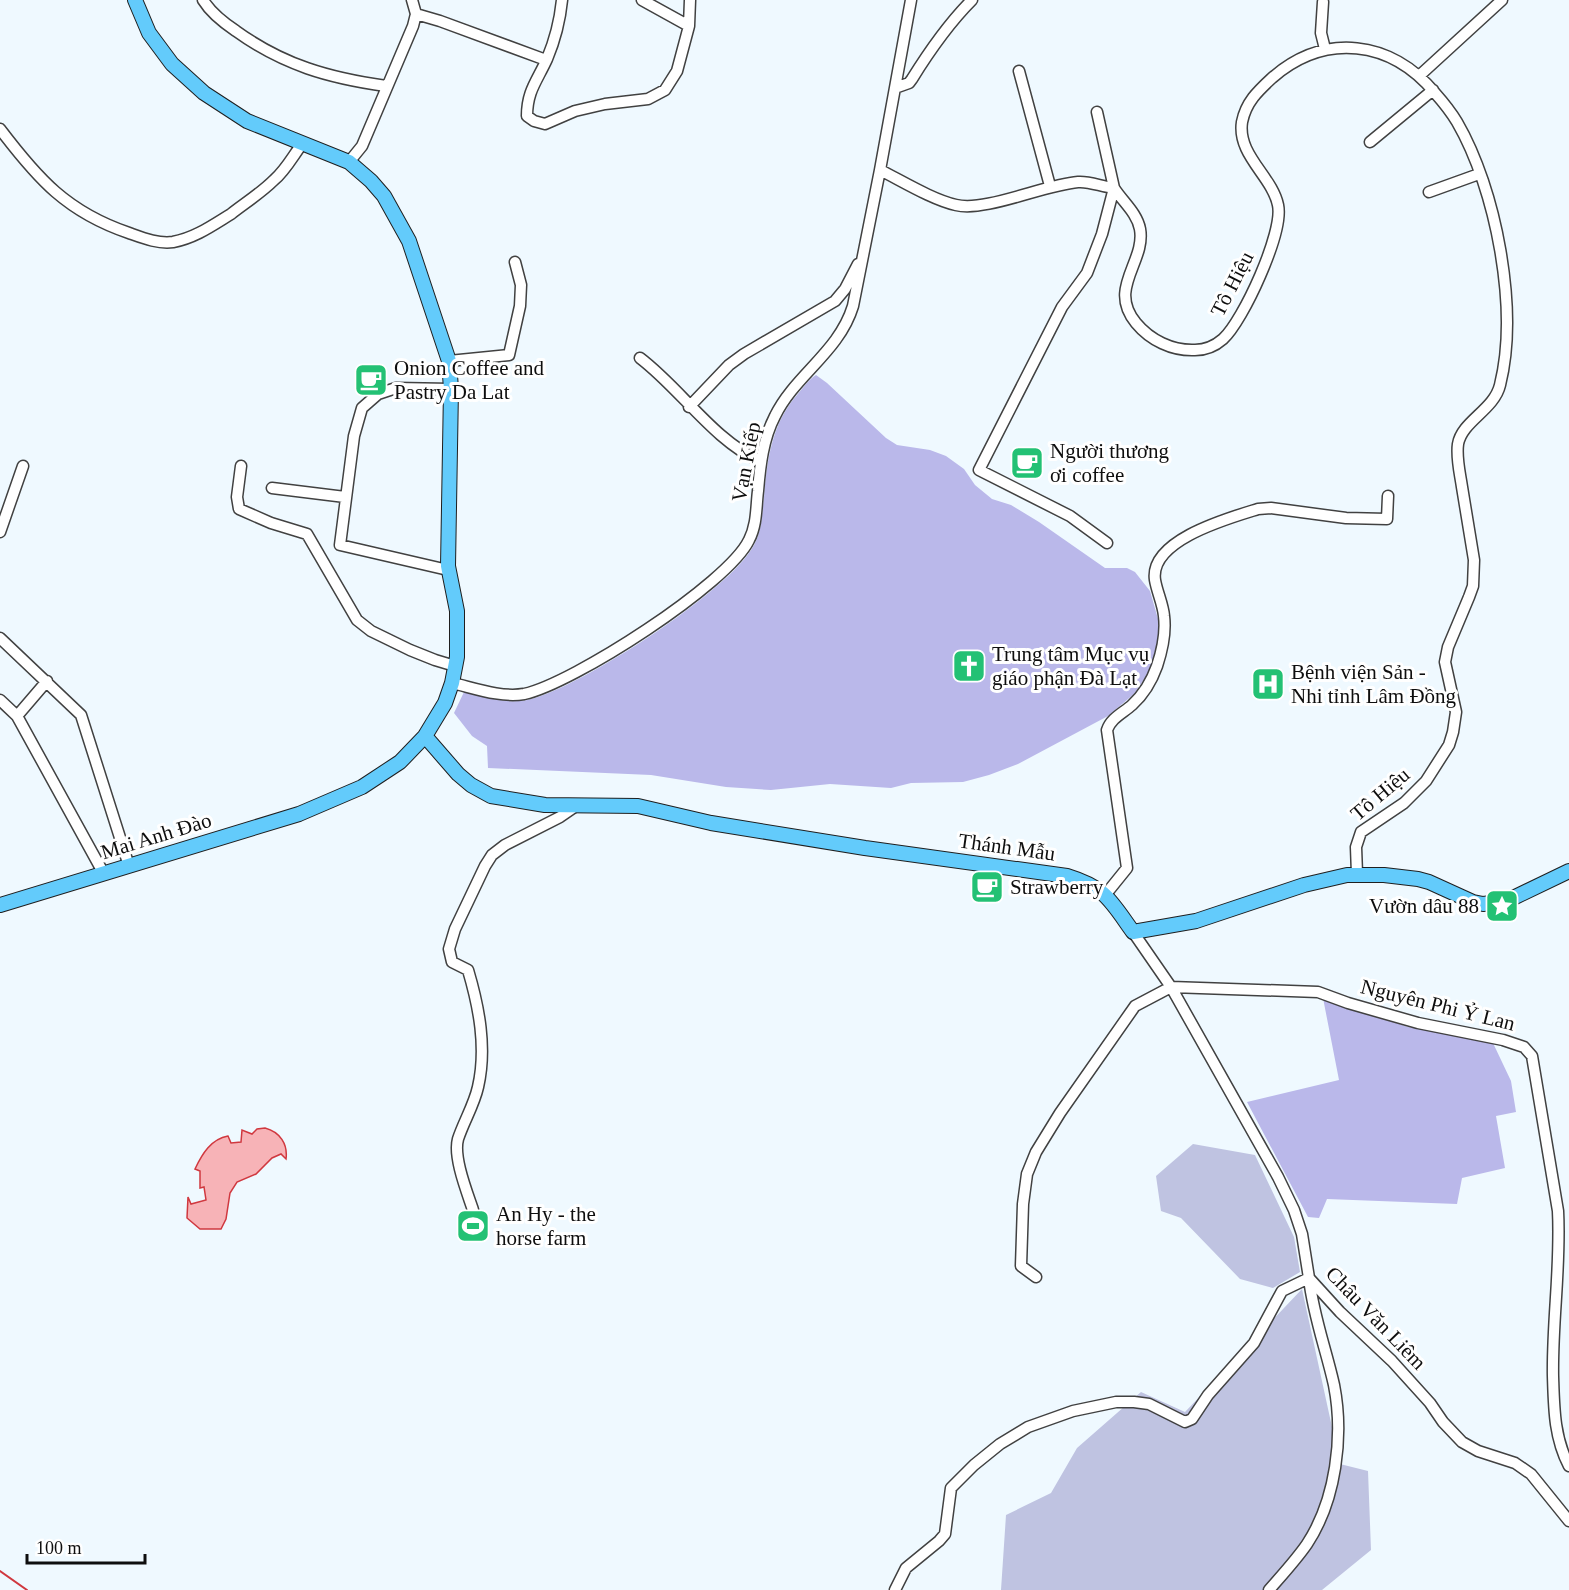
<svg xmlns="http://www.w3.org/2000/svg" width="1569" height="1590" viewBox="0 0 1569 1590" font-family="'Times New Roman',serif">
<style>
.green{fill:#bab8ea}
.cemetery{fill:#bfc3e1}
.water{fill:#f7b3b7;stroke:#d0383f;stroke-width:1.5}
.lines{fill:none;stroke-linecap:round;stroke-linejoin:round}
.stream{stroke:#d0383f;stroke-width:2}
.minor-casing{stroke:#414141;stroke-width:13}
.major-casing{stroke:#1f1f1f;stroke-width:16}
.minor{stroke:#fff;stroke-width:10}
.major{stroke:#63cbfb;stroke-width:14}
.labels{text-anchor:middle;stroke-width:6;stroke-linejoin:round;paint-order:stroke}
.street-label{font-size:21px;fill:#0e0e0e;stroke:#fff}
.poi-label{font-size:21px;fill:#0e0e0e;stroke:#fff;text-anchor:start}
</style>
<rect width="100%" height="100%" fill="#eff9ff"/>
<!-- green -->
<path class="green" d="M816,375L827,383L886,438L897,445L930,450L946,456L964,469L975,485L992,499L1011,505L1039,522L1105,568H1127L1135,572L1150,591L1158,619V640L1153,659L1149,672L1134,694L1108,716L1018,764L989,775L963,782L911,783L891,788L830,784L771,790L726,787L651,775L488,768L487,746L472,736L454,713L464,692C486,697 509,705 531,699C581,687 731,590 754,545C762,531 762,513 764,497C767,460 772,423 797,395C803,388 808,380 816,375Z
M1323,998L1408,1027L1462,1035L1493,1043L1511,1081L1516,1112L1496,1116L1505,1168L1462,1178L1457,1204L1327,1199L1319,1218L1308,1217L1247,1102L1339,1080Z"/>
<!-- cemetery -->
<path class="cemetery" d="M1193,1144L1255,1155L1294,1237L1300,1272L1273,1288L1240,1279L1181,1218L1161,1211L1156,1176Z
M1302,1289L1340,1464L1368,1471L1371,1550L1322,1590H1001L1006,1515L1051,1493L1077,1448L1141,1392L1185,1412Z"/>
<!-- water -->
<path class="water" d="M265,1128C280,1132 288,1144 286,1159L281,1154L272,1158L256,1174L237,1182L230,1193L226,1219L221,1229H200L187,1218L188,1197L191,1204L206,1200L204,1187L200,1188V1171L195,1169C202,1154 211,1139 228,1136L231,1143L241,1142L242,1130L252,1134L257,1129Z"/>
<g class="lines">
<!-- stream -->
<path class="stream" d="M0,1571L27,1590"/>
<defs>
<path id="minor" d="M203,0C211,13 224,23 236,31C283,65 329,78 386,86
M562,0C560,20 555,40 547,59C537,81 527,91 527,116L534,121L545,124L575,111L605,104L648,99L665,90L677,71L689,26L690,0
M642,0L689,26
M1323,2L1321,33L1325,49
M416,14L440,21L546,60
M1019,71L1050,186
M1419,76L1502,0
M895,88L909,83L912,79C930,50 948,24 972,0
M1097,112L1114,188L1102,234L1087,273L1062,307L979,470L1070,516L1107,543
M0,129C38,179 67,212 129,233C143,238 158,244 173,242C195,238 213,225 231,214C245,203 261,193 274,180C285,171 293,156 302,144
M1370,142L1433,90
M349,162L362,146L413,26L416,14L412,0
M880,170C902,181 933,200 956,205C986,212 1043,185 1078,182C1090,181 1102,187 1114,188C1123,202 1137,213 1140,229C1146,262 1107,288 1136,323C1150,340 1172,351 1195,350C1205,350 1215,346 1223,339C1243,321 1284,232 1278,205C1272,176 1237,155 1242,122C1246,102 1258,91 1272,78C1325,32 1391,40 1435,93C1443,102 1451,112 1457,122C1496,189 1519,309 1500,385C1494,410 1462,421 1458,444C1456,458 1460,473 1462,487C1466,511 1470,535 1474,560L1473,586L1469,597L1448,647L1445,662L1456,712L1453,732L1449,745L1426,781L1404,803L1361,832L1356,847L1357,874
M1429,192L1479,174
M640,358C682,390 712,439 761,462
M449,361L509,355L520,306L521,285L515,262
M689,407L729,365L744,354L835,301L845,289L858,264
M241,466L237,497L239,509L271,523L307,534L357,620L371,631L410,650L435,660L455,666
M272,488L345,497
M0,532L23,466
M448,570L340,545L354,436L362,408L378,394L396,388L451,389
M0,638L81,715L129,866
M452,683C474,688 501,698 524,694C572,684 728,584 749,540C757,525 756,507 758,491C760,466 763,439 775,416C795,375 839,352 853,306L880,170L911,0
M0,700L17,716L104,874
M17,716L47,681
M1106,894L1127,868L1107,730C1111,718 1123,713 1132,705C1143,695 1152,680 1157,666C1162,651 1166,632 1164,616C1163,604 1157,592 1155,580C1149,540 1229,518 1258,509L1271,508L1346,518L1387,519L1388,496
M1133,932L1171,987L1278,1177L1294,1210L1302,1234L1309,1278L1340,1312L1392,1361L1430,1403L1443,1422L1462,1442L1478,1451L1515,1463L1531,1474L1569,1521
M473,1210C467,1192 453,1157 458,1139C464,1121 474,1105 478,1087C487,1048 479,1007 468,970L452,962L449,949L455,929L485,866L492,855L505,845L560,817L576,806
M1036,1277L1021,1266L1023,1204L1027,1174L1036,1152L1060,1113L1135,1006L1171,987L1318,992L1348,1003L1418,1023L1503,1040L1524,1047L1532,1056L1558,1211C1561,1266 1552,1321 1553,1376C1554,1408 1554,1437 1569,1466
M895,1590L906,1568L939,1541L945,1534L951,1488L974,1465L1000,1444L1028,1427L1073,1411L1116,1402H1134L1149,1404L1185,1422L1192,1419L1208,1395L1254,1343L1282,1291L1309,1278C1313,1315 1326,1349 1334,1385C1344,1436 1336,1500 1307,1544C1296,1560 1282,1575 1269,1590"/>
<path id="major" d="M425,736L458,774L471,785L491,796L545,805L638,806L711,823L865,848L1067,876C1106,888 1110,900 1133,932L1196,921L1304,885L1347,875H1384L1418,879L1429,882L1473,902L1483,904L1500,902L1513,898L1569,871
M0,905L299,814L362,787L400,762L425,736L445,703L452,683L457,657V611L448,566L451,389L449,361L409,241L384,196L371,181L349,162L247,121L204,93L172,64L149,33L135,0"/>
</defs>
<!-- minor casing -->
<use href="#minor" class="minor-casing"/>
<!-- major casing -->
<use href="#major" class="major-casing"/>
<!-- minor -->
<use href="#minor" class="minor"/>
<!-- major -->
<use href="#major" class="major"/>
</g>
<!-- icons -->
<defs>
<symbol id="cafe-square" viewBox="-11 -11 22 22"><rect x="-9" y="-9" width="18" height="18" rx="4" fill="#23c174" stroke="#fff"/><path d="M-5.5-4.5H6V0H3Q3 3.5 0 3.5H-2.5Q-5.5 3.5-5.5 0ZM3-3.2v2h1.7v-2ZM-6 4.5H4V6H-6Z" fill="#fff"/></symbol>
<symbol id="church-square" viewBox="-11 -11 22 22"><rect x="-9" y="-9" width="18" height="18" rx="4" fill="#23c174" stroke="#fff"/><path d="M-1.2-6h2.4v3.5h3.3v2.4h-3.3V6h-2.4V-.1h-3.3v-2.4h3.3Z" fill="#fff"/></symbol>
<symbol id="hospital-square" viewBox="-11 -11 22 22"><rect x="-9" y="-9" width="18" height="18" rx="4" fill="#23c174" stroke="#fff"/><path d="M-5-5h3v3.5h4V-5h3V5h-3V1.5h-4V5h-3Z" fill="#fff"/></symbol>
<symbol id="sight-square" viewBox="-11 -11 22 22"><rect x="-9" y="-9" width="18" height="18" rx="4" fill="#23c174" stroke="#fff"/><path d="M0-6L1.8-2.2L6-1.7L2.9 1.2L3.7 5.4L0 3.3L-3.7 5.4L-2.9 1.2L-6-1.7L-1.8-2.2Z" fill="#fff"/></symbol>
<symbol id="stadium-square" viewBox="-11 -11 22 22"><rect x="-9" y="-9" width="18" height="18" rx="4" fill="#23c174" stroke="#fff"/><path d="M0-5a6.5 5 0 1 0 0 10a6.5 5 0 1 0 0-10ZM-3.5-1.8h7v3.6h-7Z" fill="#fff"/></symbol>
</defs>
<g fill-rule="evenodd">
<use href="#cafe-square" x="352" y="361" width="38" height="38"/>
<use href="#cafe-square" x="1008" y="444" width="38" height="38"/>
<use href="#church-square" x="950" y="647" width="38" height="38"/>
<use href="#hospital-square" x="1249" y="665" width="38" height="38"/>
<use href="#cafe-square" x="968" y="868" width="38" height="38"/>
<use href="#sight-square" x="1483" y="887" width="38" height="38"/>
<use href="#stadium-square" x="454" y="1207" width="38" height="38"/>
</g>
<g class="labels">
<!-- street labels -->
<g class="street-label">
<text transform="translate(1232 284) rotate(-63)" y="7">Tô Hiệu</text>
<text transform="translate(746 462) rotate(-79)" y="7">Vạn Kiếp</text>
<text transform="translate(1380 794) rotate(-40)" y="7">Tô Hiệu</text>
<text transform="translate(156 836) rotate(-17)" y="7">Mai Anh Đào</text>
<text transform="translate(1007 847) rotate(8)" y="7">Thánh Mẫu</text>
<text transform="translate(1438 1005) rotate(14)" y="7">Nguyên Phi Ỷ Lan</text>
<text transform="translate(1376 1318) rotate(46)" y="7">Châu Văn Liêm</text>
</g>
<!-- poi labels -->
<g class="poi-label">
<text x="394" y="375">Onion Coffee and<tspan x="394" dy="24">Pastry Da Lat</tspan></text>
<text x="1050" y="458">Người thương<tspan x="1050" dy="24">ơi coffee</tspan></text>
<text x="992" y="661">Trung tâm Mục vụ<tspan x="992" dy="24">giáo phận Đà Lạt</tspan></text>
<text x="1291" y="679">Bệnh viện Sản -<tspan x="1291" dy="24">Nhi tỉnh Lâm Đồng</tspan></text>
<text x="1010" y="894">Strawberry</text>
<text x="1479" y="913" text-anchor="end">Vườn dâu 88</text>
<text x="496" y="1221">An Hy - the<tspan x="496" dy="24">horse farm</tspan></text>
</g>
</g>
<!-- scale -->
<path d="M27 1554v9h118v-9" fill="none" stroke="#0e0e0e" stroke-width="3"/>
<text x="36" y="1554" font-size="18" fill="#0e0e0e" stroke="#ffffff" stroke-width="4.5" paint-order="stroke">100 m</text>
</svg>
